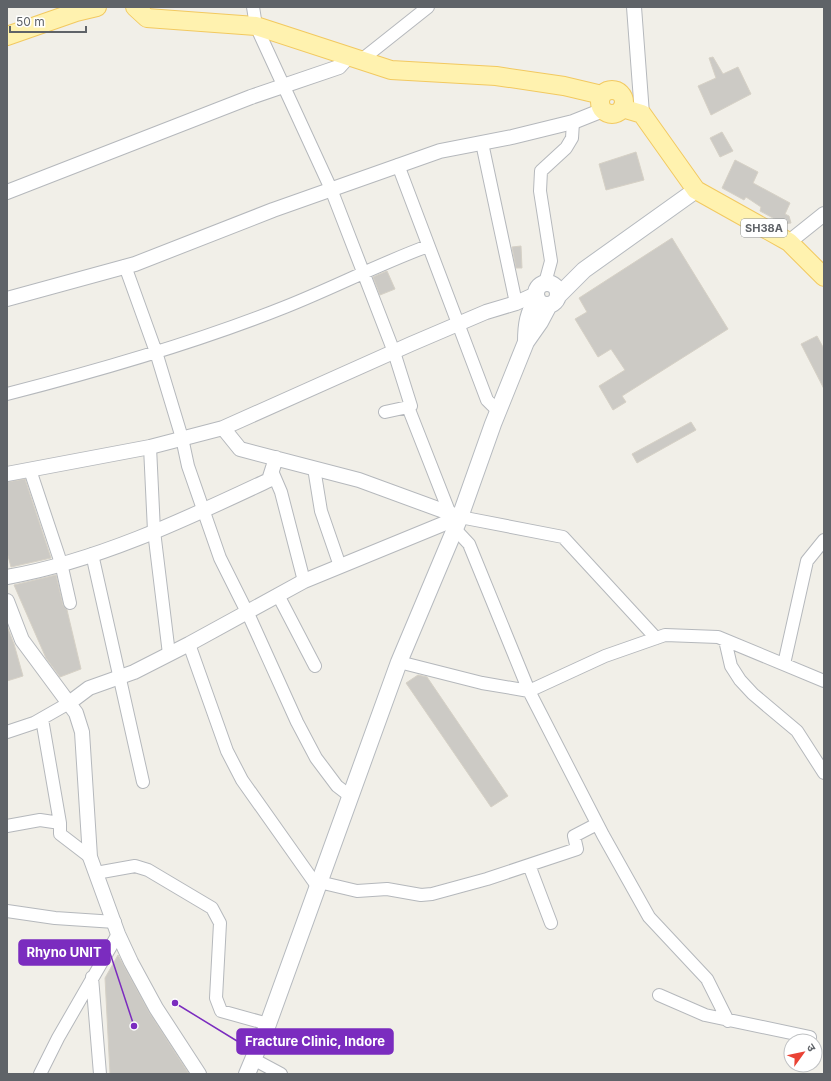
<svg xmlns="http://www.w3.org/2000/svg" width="831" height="1081" viewBox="0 0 831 1081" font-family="Inter,'Noto Sans Devanagari',sans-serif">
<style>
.building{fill:#cccac5;stroke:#d6d1c6}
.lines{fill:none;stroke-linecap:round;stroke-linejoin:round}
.minor-casing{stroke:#b5b8bc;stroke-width:14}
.tertiary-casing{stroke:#b5b8bc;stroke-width:16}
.secondary-casing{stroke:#b6babf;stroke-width:18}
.primary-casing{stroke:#f2c960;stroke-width:20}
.minor{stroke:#fff;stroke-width:12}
.tertiary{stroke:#fff;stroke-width:14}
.secondary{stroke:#fff;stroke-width:16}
.primary{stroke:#fff2af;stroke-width:18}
.labels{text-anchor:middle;stroke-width:4;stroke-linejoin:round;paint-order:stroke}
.shield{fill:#fff;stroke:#8f9295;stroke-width:1}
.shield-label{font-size:11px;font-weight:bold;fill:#5f6368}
.leader{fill:none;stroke:#7b2cbf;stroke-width:1.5}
.callout-dot{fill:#7b2cbf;stroke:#fff;stroke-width:1.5}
.callout{fill:#7b2cbf;stroke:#7b2cbf;stroke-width:1.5}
.callout-label{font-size:13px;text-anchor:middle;font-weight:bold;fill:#fff}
</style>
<rect width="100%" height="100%" fill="#f1efe8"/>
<!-- building -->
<path class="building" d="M713,57L723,74L738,67L751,94L711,115L698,86L716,78L709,58Z
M722,132L733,151L720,157L710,138Z
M636,152L644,180L606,190L599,164Z
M735,160L758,172L753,183L790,203L785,214L789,216L791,223L784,224L760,211L761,207L746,197L744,200L722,188Z
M672,238L728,329L622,396L626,402L613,410L599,386L625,370L611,349L598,357L575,319L587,312L579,298Z
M521,246L522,268H516L512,247Z
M387,271L395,289L380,295L373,277Z
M817,336L824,349V389L801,344Z
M691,422L696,430L637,463L632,454Z
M25,479L51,558L11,567L7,552V482Z
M56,575L63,605L67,610L81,669L60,677L46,658L14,585Z
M7,626L14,644L23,676L7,681Z
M418,675L427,677L508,796L491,807L406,683Z
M118,955L149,1012L189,1074H110L105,978Z"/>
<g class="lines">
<defs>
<path id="minor" d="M253,7L256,26L331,189L394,352L411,406
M360,61L428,7
M482,143L516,303
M398,165L487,400L498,411
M125,266L156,352L182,438L188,466L220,558L250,618L297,722L316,758L337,786L350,796
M545,283L551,261L540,191L541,171L566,148L572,138L573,122
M7,394C101,370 195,343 285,307C333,288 379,264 428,246
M385,412L408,407L450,514
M150,447L154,531L169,654
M314,468L321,511L340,566
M30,470L61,563L70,603
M272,471L281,492L304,581
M460,517L563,537L656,638
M455,529L469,544L529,691L603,835L649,917L707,979L728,1021
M92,554L143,782
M278,595L315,666
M725,640L731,666L740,680L753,694L797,731L824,773
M189,644L227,751L242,780L317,886
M399,662L482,683L529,691L605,656L665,635L718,637L824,681
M784,664L807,561L824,540
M42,719L60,823V834L90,857
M7,732L34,723L69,703
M7,826L40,820L60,823
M529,865L551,923
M96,873L135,866L148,870L212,908L220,923L216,998L221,1011L268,1024
M319,882L357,891L387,889L421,895L432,894L487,879L577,849L574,836L597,824
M7,911L55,918L115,922
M92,977L100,1074
M659,995L705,1015L810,1037
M253,1059L281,1074
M40,1074L58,1038L118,934"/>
<path id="tertiary" d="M634,7L642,114
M7,192L251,97L339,67L348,57
M789,242L824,214
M7,299L135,264L273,210L440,151L512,137L573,122L603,110
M223,428L411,344L486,312L516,303L536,294
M7,474L150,447L223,428L240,449L359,480L460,517
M7,577C98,561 186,519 269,480L276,458
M7,601L22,640L76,713L82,732L90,857L118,934L131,962L156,1008L199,1074
M69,703L89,688L134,672L189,644L304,581L460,517"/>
<path id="secondary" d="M536 294a11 11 0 1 1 22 0a11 11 0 1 1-22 0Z
M558,296L584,270L696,190
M526,342C526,324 528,313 537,298
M247,1074L268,1024L399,662L460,517L493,424L526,342L540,322L549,305"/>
<path id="primary" d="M135,7L147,18L256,26L391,70L496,76L564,86L602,95
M7,36L76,12L97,7
M600 102a12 12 0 1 1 24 0a12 12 0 1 1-24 0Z
M622,108L642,114L696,190L789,242L824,277"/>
</defs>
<!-- minor casing -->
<use href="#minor" class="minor-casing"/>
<!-- tertiary casing -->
<use href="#tertiary" class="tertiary-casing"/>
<!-- secondary casing -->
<use href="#secondary" class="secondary-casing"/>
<!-- primary casing -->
<use href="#primary" class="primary-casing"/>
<!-- minor -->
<use href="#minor" class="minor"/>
<!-- tertiary -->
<use href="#tertiary" class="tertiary"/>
<!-- secondary -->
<use href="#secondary" class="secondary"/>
<!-- primary -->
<use href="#primary" class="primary"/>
</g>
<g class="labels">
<!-- shield labels -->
<rect class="shield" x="741" y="219" width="46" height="18" rx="3"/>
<g class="shield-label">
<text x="764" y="232">SH38A</text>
</g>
</g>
<!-- callouts -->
<path class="leader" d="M134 1026L110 953M175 1003L237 1041"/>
<g class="callout-dot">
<circle cx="134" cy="1026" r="4"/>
<circle cx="175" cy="1003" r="4"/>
</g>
<g class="callout">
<rect x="19" y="940" width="91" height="25" rx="4"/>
<rect x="237" y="1029" width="156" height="25" rx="4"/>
</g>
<g class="callout-label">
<text x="64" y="957">Rhyno UNIT</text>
<text x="315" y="1046">Fracture Clinic, Indore</text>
</g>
<!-- border -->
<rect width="831" height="1081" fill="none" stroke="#5f6368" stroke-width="16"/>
<!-- north arrow -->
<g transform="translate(803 1053) rotate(57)"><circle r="19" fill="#ffffff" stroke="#bfc1c3"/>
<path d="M0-3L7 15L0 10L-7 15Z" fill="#ea4335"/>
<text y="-6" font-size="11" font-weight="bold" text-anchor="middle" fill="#5f6368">उ</text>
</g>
<!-- scale -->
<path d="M10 26v6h76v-6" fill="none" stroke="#5f6368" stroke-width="2"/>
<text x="16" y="26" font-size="12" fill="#5f6368" stroke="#ffffff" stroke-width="3" paint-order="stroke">50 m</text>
</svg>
